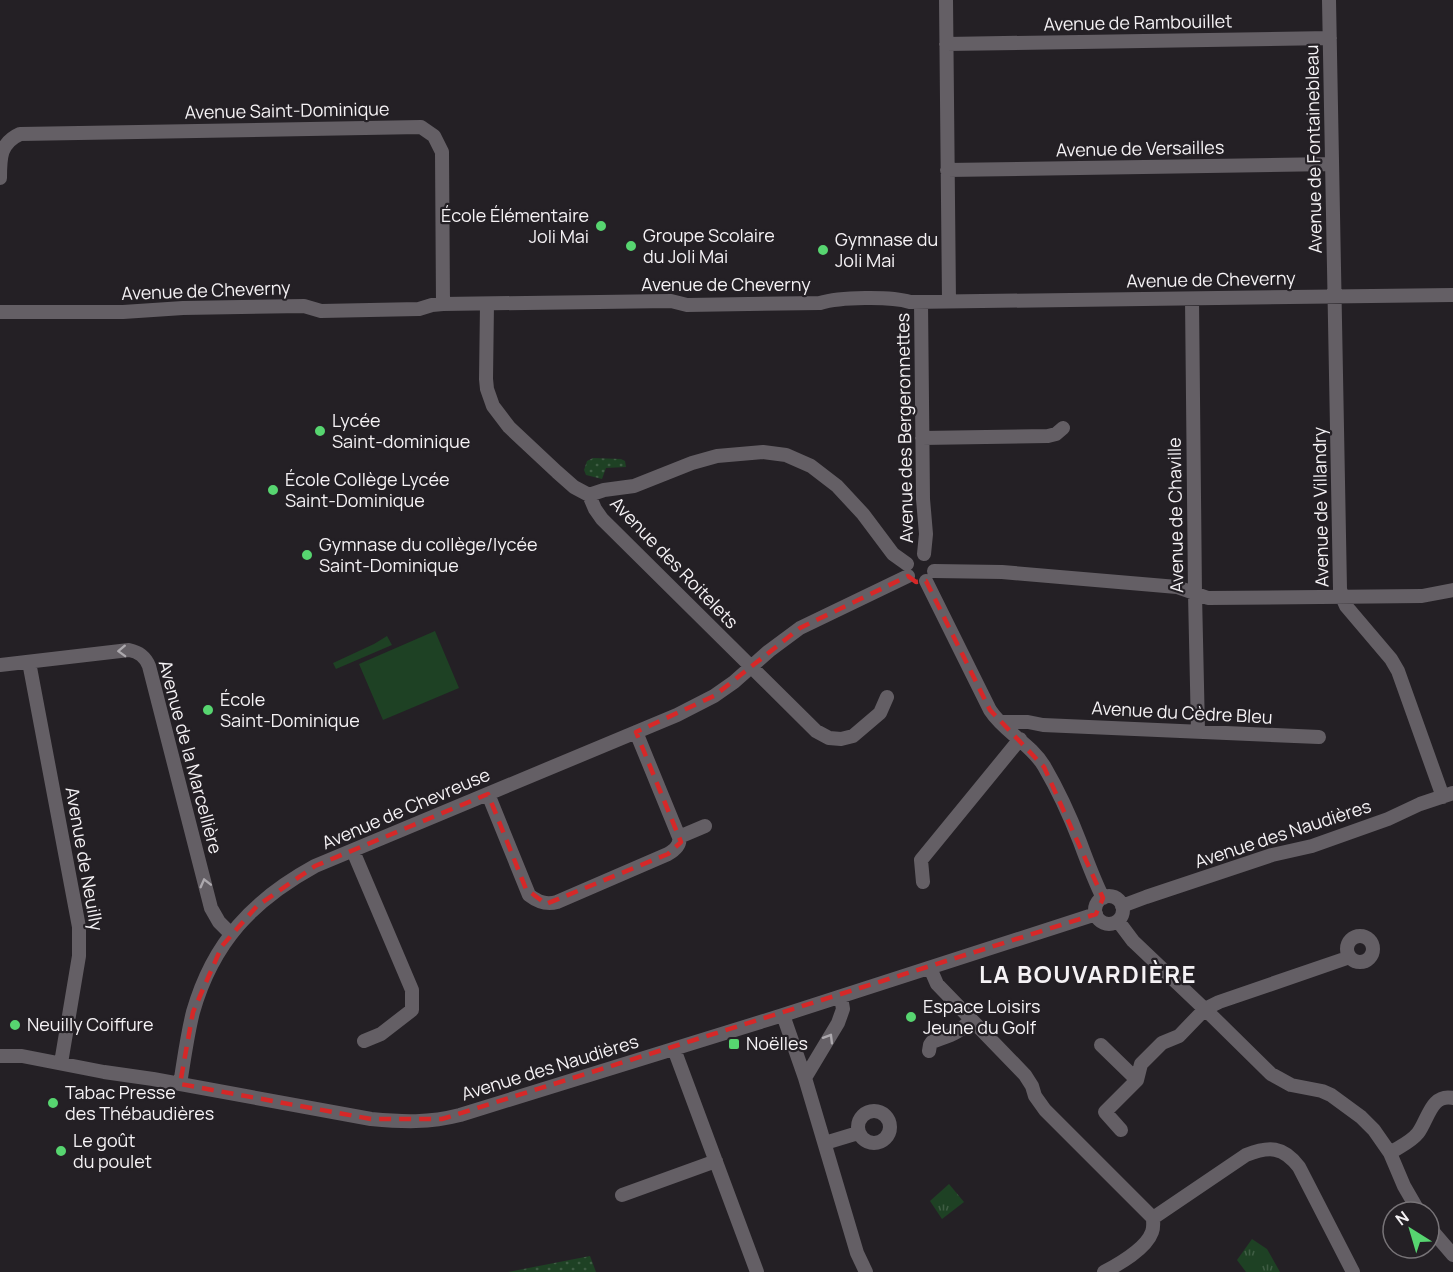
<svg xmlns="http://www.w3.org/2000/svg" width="1453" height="1272" viewBox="0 0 1453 1272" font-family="Manrope,sans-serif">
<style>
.grass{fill:url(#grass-dots)}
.park{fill:url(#park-tufts)}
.pitch{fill:#1e4124}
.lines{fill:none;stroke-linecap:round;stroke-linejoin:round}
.street{stroke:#645f65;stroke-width:14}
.oneway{stroke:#aca8ad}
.marked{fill:none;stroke:#d62828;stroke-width:4.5;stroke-dasharray:12 8;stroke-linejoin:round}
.poi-dot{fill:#57d570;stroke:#242025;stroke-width:2}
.labels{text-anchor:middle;stroke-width:4.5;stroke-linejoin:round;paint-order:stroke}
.street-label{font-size:18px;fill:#f5f2f5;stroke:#242025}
.poi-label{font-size:18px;fill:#f5f2f5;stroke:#242025;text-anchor:start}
.district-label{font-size:24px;font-weight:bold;letter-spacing:1.5px;fill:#f5f2f5;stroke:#242025}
</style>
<defs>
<pattern id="grass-dots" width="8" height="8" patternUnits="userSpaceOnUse" patternTransform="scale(1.5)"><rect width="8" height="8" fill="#1e4124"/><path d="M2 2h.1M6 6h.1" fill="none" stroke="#3f5d44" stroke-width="1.8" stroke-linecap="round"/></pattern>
<pattern id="park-tufts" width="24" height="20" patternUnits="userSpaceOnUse" patternTransform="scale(1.5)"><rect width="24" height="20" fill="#1e4124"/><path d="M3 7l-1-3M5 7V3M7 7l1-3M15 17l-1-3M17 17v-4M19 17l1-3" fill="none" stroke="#3f5d44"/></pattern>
</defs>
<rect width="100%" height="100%" fill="#242025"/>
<!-- grass -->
<path class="grass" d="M593,458L621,459L625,461L626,467L606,468L602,479L586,475L584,470L587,461Z
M590,1256L596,1272H508Z"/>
<!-- park -->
<path class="park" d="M949,1184L964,1202L942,1219L930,1201Z
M1252,1239L1267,1249L1280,1272H1246L1237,1260Z"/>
<!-- pitch -->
<path class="pitch" d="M435,631L459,688L383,720L359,664Z
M387,636L392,645L336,669L333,663L374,644Z"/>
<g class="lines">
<!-- street -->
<path class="street" d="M946,0L949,301
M1329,0L1340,589L1342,597L1346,606L1391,659L1398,671L1443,797
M946,44L1330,38
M947,170L1332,164
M0,178C0,158 0,143 20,134L421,127L434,136L442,152L443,304
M1192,299L1195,594L1198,731
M921,302L923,499L926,534L924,554
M487,304L486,379L487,389L493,406L509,427L557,472L574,487L589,495L595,509L602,519L816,731L829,738L841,739L853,736L880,713L887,697
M0,312H123L183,308L304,306L321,311L419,309L432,305L443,304L671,301L687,305L820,303C839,297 891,296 910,302L1453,295
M922,438L1048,436L1056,434L1063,428
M589,495L604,490L634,486L692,463L717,456L763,452L786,455L811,466L837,486L863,514L893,554L907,564
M934,571L1002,572L1177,587L1208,598L1422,596L1453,590
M926,581L990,710C1004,732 1030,743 1044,766C1058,790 1070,816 1080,842C1087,861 1094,880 1103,898
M29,662L79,927V956L61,1063
M0,665L129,650C139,652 145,656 149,666L211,908L219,922L231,934
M1000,722H1028L1043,725L1319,737
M488,794L529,895C538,902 546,905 557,902L668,854C675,850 681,845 679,837L636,732
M679,837L705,826
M353,851L412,990V1010L381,1034L364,1041
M923,882L921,860L1020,739
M1095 910a14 14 0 1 1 28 0a14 14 0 1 1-28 0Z
M1122,906L1146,897L1272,855L1312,846L1388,819L1420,804L1453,793
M1118,921L1133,941L1213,1017L1271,1074L1291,1085L1322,1091L1331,1095L1361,1117L1374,1130L1390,1153L1404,1186L1419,1212
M1347 949a13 13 0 1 1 26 0a13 13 0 1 1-26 0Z
M930,968L937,984L1025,1075L1032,1086L1035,1096L1045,1110L1153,1218
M783,1015L805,1078L857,1253L866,1272
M1101,1045L1137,1080
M674,1049L757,1272
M929,1051L930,1045L932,1042C947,1036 962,1033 970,1019
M0,1056H22L104,1072L153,1079L371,1119C403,1122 429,1123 460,1115L783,1015L1096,914
M805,1078L838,1023L843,1009L841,997
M180,1084C184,1060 187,1036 193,1012C213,942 253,900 315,866L677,715L714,696L734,682L769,651L800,628L908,576
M858 1127a16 16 0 1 1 32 0a16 16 0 1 1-32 0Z
M1121,1130L1105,1112L1137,1080L1141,1064L1162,1043L1179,1036L1205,1009L1219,1002L1350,957
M825,1143L858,1133
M1390,1153C1399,1147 1411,1142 1418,1133C1428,1120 1431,1093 1453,1098
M622,1195L716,1161
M1429,1227L1453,1255
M1104,1272C1119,1264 1146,1249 1152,1232C1154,1227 1153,1223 1153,1218L1246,1155C1269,1146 1283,1146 1299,1167L1353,1272"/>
</g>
<!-- one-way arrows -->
<defs><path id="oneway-chevron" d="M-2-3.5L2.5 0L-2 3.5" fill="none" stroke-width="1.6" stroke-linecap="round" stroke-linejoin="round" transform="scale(1.5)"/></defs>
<g class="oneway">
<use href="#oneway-chevron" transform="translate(122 651) rotate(178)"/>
<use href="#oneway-chevron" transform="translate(205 883) rotate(-104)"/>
<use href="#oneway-chevron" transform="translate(829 1038) rotate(-59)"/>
</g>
<!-- marked area -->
<path class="marked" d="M908,576L916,582L926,581L990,710L1044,767L1103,898L1096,914L442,1119H371L180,1084L193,1012L222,946L257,906L315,866L488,794L526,889L546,904L668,854L681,842L636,732L714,696L800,628Z"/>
<!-- markers -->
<g class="poi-dot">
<circle cx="601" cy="226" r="6"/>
<circle cx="631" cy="246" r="6"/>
<circle cx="823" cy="250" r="6"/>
<circle cx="320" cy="431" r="6"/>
<circle cx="273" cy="490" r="6"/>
<circle cx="307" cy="555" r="6"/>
<circle cx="208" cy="710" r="6"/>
<circle cx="911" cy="1017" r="6"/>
<circle cx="15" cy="1025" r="6"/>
<rect x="728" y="1038" width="12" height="12" rx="3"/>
<circle cx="53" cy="1103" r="6"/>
<circle cx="61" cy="1151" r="6"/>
</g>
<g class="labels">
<!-- street labels -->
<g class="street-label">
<text transform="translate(1138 23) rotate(-1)" y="6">Avenue de Rambouillet</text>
<text transform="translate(287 111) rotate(-1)" y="6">Avenue Saint-Dominique</text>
<text transform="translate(1140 149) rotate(-1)" y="6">Avenue de Versailles</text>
<text transform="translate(1314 149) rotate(-91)" y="6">Avenue de Fontainebleau</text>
<text transform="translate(1211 280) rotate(-1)" y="6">Avenue de Cheverny</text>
<text x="726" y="291">Avenue de Cheverny</text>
<text transform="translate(206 291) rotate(-2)" y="6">Avenue de Cheverny</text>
<text transform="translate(905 428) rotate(-91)" y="6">Avenue des Bergeronnettes</text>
<text transform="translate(1321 507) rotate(-91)" y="6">Avenue de Villandry</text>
<text transform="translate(1176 515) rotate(-91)" y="6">Avenue de Chaville</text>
<text transform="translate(674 563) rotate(46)" y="6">Avenue des Roitelets</text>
<text transform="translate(1182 713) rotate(3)" y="6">Avenue du Cèdre Bleu</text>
<text transform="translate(190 757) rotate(75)" y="6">Avenue de la Marcellière</text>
<text transform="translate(406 809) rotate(-23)" y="6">Avenue de Chevreuse</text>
<text transform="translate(1283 834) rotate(-18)" y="6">Avenue des Naudières</text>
<text transform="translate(84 859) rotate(80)" y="6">Avenue de Neuilly</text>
<text transform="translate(550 1068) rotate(-17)" y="6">Avenue des Naudières</text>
</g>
<!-- poi labels -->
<g class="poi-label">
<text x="589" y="222" text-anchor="end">École Élémentaire<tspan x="589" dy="21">Joli Mai</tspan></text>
<text x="643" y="242">Groupe Scolaire<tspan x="643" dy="21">du Joli Mai</tspan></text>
<text x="835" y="246">Gymnase du<tspan x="835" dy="21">Joli Mai</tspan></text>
<text x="332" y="427">Lycée<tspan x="332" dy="21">Saint-dominique</tspan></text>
<text x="285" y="486">École Collège Lycée<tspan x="285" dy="21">Saint-Dominique</tspan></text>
<text x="319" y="551">Gymnase du collège/lycée<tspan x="319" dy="21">Saint-Dominique</tspan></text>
<text x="220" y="706">École<tspan x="220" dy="21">Saint-Dominique</tspan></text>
<text x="923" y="1013">Espace Loisirs<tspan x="923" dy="21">Jeune du Golf</tspan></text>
<text x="27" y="1031">Neuilly Coiffure</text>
<text x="746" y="1050">Noëlles</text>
<text x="65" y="1099">Tabac Presse<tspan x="65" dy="21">des Thébaudières</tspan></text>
<text x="73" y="1147">Le goût<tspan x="73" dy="21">du poulet</tspan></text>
</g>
<!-- district labels -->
<g class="district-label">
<text x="1088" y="983">LA BOUVARDIÈRE</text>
</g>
</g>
<!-- north arrow -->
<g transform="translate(1411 1230) rotate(323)"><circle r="28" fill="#242025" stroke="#787478" stroke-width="1.5"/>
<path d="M0-4.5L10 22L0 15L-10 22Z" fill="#57d570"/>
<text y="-9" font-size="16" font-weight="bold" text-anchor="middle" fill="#f5f2f5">N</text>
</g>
</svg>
